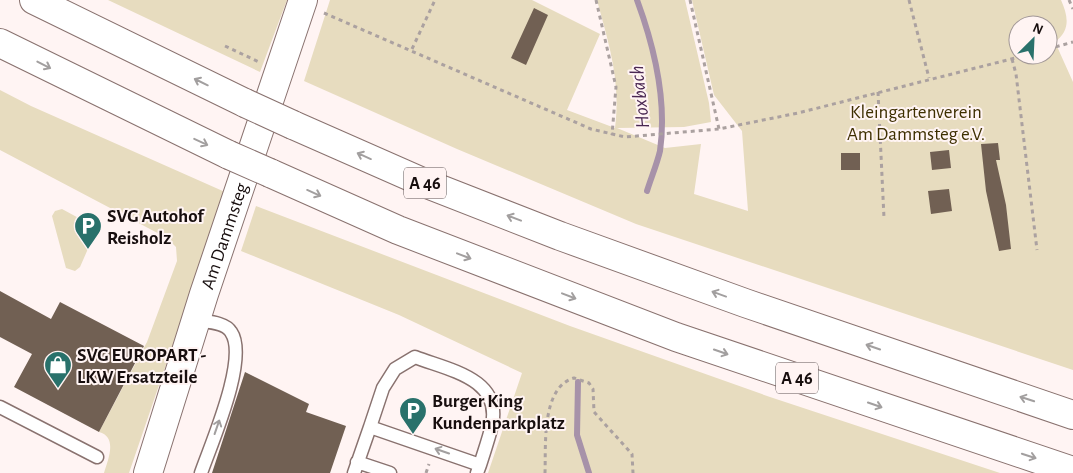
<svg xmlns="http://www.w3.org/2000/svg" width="1073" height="473" viewBox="0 0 1073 473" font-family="'Alegreya Sans',sans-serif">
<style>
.green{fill:#e7dcbf;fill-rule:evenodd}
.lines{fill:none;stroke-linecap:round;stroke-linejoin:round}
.stream{stroke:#a792a9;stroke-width:6}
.building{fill:#716053}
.lane-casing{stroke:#89726f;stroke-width:15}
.secondary-casing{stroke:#89726f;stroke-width:30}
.highway-casing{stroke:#89726f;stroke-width:30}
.path{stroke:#aba1a0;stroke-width:3;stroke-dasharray:4 4;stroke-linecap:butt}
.lane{stroke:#fff;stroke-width:12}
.secondary{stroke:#fff;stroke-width:28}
.highway{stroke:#fff;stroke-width:28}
.highway-bridge-casing{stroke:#89726f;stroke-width:30;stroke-linecap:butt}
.highway-bridge{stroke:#fff;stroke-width:28}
.oneway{stroke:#a29f9f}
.labels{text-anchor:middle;stroke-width:4;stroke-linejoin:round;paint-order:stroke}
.shield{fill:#fff4f3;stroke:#5d5353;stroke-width:1}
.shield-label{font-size:18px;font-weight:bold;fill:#170e0e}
.park-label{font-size:19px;fill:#3e2f00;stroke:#fff4f3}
.poi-label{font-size:19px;font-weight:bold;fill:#170e0e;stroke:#fff4f3;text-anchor:start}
.street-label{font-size:19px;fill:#170e0e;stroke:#fff4f3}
.water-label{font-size:20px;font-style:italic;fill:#4a2852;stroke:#fff4f3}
</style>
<rect width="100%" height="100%" fill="#fff4f3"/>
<!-- green -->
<path class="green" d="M108,0H287L260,72Z
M330,0H532L600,34L567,110L615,128C621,80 609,45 597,0H685L709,103L711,122L684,127L617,128L665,148L701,144L694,194L748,211L742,131L714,95L692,0H1061C1068,16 1071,30 1055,42L1073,82V370L636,224L457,149L304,81ZM1018,25H1048V55H1018Z
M0,90L31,106L225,192L129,473H104C108,460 118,437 99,432L147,342L177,261L176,247L167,238L0,150Z
M256,206L570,326L770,397L1000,473H488L522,373L399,315L241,251Z
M62,209L86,222L94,235L80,267L75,271L66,268L52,216L55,211Z"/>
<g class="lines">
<!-- stream -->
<path class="stream" d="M637,0C654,46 667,102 660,151C657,164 651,178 647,191
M578,382L577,435L589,473"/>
</g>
<!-- building -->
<path class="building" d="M534,8L548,15L526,65L511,58Z
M998,143L1000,160H996L1006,205L1011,249L999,251L986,191L981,144Z
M949,150L951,168L932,170L930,152Z
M841,153H860V170H841Z
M949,189L952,211L931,214L928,191Z
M0,291L51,319L60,302L144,346L99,432L14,387L32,354L0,337Z
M245,372L309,404L306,412L346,426L330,473H212Z"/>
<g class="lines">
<defs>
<path id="lane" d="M196,320C207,322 225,322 231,332C249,358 211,444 201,473
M0,407L97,457
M370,427L383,388L395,369L415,357C448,370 502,378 492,425C489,438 484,452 480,465
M357,462L390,473
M354,473L370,427L480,465L477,473"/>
<g id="secondary">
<path id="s1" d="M148,473L204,294L303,0"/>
</g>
<path id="highway" d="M34,0L245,103
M0,43L229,155
M293,125L427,184L560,236L745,303L1073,415
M270,173L398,230L676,337L1073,471"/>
</defs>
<!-- lane casing -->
<use href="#lane" class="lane-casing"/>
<!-- secondary casing -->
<use href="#secondary" class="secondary-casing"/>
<!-- highway casing -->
<use href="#highway" class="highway-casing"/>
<!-- path -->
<path class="path" d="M596,0L616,87L612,135
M690,0L719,129
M909,0L929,78
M1069,0L1073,9
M324,13L591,129L625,137L719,129L798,113L1027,55
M225,46L259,62
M412,49L435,0
M1048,49L1073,42
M1012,59L1016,74L1037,250
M878,92L884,218
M426,473L429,464
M545,473C546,446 541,387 574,378L589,383L593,389L594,412L632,454L633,473"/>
<!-- lane -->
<use href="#lane" class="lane"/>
<!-- secondary -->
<use href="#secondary" class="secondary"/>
<!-- highway -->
<use href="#highway" class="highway"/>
<defs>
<path id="highway-bridge" d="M245,103L293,125
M229,155L270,173"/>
</defs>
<!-- highway-bridge casing -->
<use href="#highway-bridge" class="highway-bridge-casing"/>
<!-- highway-bridge -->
<use href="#highway-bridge" class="highway-bridge"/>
</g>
<!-- one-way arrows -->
<defs><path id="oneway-shaft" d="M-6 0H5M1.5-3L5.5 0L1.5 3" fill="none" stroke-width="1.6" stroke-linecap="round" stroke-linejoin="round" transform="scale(1.25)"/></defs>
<g class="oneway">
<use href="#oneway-shaft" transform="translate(44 65) rotate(27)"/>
<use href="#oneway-shaft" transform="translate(201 82) rotate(-154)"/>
<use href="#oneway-shaft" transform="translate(201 142) rotate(25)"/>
<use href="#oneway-shaft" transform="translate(364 156) rotate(-156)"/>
<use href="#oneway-shaft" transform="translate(314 193) rotate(24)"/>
<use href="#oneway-shaft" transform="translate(514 218) rotate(-159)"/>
<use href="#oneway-shaft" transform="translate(464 256) rotate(21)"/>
<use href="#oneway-shaft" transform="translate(719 294) rotate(-160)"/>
<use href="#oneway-shaft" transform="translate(569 296) rotate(21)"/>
<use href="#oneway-shaft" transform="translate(873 347) rotate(-161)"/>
<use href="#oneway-shaft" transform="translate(721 352) rotate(19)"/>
<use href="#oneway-shaft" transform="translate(1027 399) rotate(-162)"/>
<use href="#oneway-shaft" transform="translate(875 405) rotate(19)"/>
<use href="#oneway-shaft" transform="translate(217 427) rotate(-71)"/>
<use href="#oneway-shaft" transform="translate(442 451) rotate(-161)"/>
<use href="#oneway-shaft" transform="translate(1029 456) rotate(18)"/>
</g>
<!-- icons -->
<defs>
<symbol id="parking-pin" viewBox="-11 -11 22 30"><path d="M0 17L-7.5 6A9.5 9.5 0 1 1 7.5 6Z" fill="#29716b" stroke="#fff4f3"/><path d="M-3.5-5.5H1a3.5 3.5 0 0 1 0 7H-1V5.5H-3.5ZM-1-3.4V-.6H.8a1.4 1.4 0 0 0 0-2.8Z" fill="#fff"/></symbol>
<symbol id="shop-pin" viewBox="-11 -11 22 30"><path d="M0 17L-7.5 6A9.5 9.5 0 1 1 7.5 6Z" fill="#29716b" stroke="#fff4f3"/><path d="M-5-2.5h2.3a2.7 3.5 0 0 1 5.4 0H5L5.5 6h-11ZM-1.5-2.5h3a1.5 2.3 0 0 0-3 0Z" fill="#fff"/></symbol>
</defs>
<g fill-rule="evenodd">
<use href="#parking-pin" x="72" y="210" width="32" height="43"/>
<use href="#shop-pin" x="42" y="349" width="32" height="43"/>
<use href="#parking-pin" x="397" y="395" width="32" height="43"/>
</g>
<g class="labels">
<!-- shield labels -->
<g class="shield">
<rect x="404" y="167.5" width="42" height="31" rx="4"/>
<rect x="776" y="362.5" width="42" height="31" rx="4"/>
</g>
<g class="shield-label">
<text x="425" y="189">A 46</text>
<text x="797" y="384">A 46</text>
</g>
<!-- park labels -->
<g class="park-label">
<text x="916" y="118">Kleingartenverein<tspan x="916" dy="22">Am Dammsteg e.V.</tspan></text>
</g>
<!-- poi labels -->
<g class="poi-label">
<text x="107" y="222">SVG Autohof<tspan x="107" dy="22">Reisholz</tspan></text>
<text x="77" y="361">SVG EUROPART -<tspan x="77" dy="22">LKW Ersatzteile</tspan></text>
<text x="432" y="407">Burger King<tspan x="432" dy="22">Kundenparkplatz</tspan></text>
</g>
<!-- street labels -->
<g class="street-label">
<text dy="7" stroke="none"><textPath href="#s1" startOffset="249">Am Dammsteg</textPath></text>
</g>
<!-- water labels -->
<g class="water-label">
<text transform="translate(639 97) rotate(-96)" y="7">Hoxbach</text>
</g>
</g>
<!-- north arrow -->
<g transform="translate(1033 40) rotate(24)"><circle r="24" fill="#fff4f3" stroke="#a29897"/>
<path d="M0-4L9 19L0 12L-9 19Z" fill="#29716b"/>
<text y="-8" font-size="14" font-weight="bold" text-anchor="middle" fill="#170e0e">N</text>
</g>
</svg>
